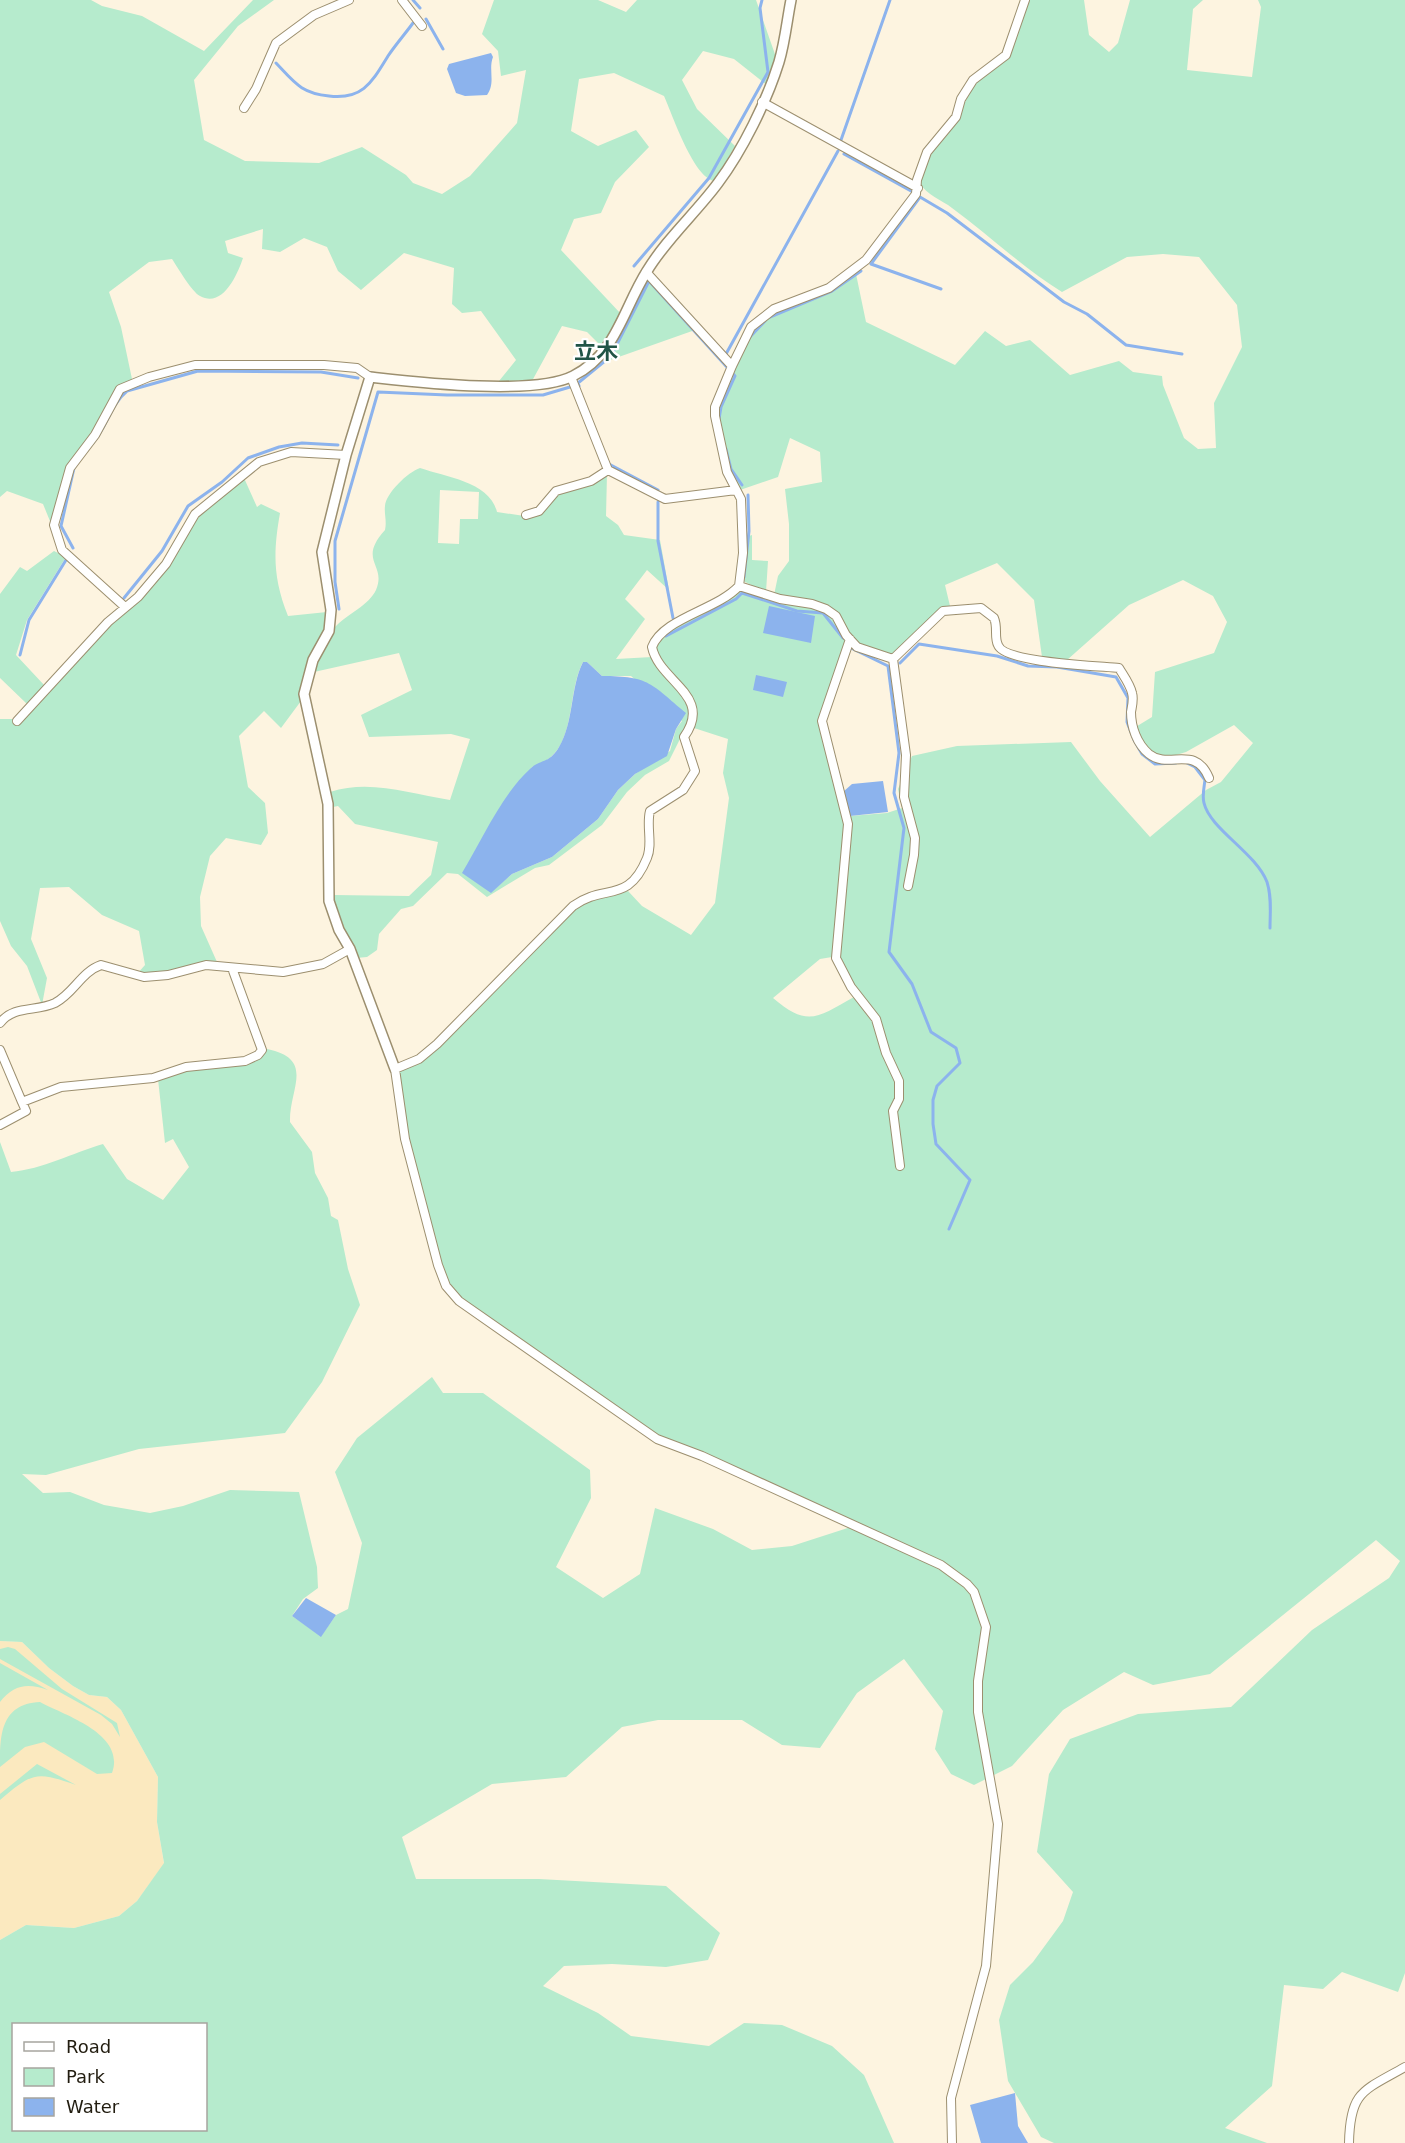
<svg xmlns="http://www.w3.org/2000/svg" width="1405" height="2143" viewBox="0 0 1405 2143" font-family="'DejaVu Sans','Noto Sans JP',sans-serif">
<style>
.built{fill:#fbe9bf}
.green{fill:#b6ebcd;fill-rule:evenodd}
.water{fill:#8cb3ed}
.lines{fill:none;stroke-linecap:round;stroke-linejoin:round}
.stream{stroke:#8cb3ed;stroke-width:3}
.minor-casing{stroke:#9c8f6f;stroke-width:10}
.tertiary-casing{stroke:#9c8f6f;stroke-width:12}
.minor{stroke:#fff;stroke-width:8}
.tertiary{stroke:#fff;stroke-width:9}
.labels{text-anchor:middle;stroke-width:4.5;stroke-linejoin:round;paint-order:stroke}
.quarter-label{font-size:22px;font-weight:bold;fill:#205446;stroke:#fff}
</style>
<rect width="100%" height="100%" fill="#fdf4e0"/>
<!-- built -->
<path class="built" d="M0,1641L22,1642L49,1668L73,1686L89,1695L107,1697L121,1710L158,1777L157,1822L164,1864L137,1901L119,1916L74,1928L26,1925L0,1940Z"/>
<!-- green -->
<path class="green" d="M0,0H91L102,6L142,16L204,51L253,0H274L238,26L194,80L204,140L245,161L319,163L362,147L406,175L413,183L442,194L470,176L517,123L526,70L501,76L498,51L482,34L494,0H598L626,12L637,0H756L777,60L768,86L734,59L703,51L682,80L697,109L735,146L715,181C694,179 673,116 664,96L614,73L579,79L571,131L598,146L636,130L649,147L615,182L601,213L574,219L561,250L621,314L603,348L587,332L562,326L532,381H499L516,360L481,311L462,313L452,304L454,268L404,253L361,290L338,271L327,247L304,238L280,252L262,249L263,229L225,241L228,253L243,258C238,273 223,309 200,296C192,292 178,268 172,259L149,262L109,292L121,327L132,379L115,391L93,436L68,468L52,526L43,504L7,491L0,497Z
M1029,0H1084L1089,35L1109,52L1118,43L1130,0H1203L1193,9L1187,70L1252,77L1261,7L1258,0H1405V1973L1398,1992L1342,1972L1323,1989L1284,1985L1272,2086L1225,2128L1267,2143H1054L1041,2137L1008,2081L999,2020L1010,1985L1033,1962L1063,1921L1073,1892L1037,1852L1049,1774L1070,1739L1138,1714L1231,1707L1312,1630L1389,1578L1400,1561L1376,1540L1210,1674L1153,1685L1124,1672L1063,1710L1012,1766L974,1785L951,1774L935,1749L943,1711L904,1659L857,1693L820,1748L782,1745L742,1720H658L622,1727L566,1777L492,1784L402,1837L416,1879H539L666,1886L720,1933L708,1960L666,1967L612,1964L564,1966L543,1986L598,2013L631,2036L709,2046L744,2023L782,2025L832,2046L864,2075L894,2143H0V1940L26,1925L74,1928L119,1916L137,1901L164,1863L157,1822L158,1777L121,1710L107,1697L89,1695L73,1686L49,1668L22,1642L0,1641V1142L11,1172C43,1169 72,1153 103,1144L127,1179L163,1200L189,1167L173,1139L165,1143L158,1079L188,1069L239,1064L267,1049C316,1059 289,1089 290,1122L312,1152L315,1173L328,1198L331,1216L338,1220L348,1269L360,1305L322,1382L285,1433L139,1449L46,1475L22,1474L43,1493L70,1492L104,1505L150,1513L183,1506L230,1490L299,1492L317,1567L318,1588L303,1599L292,1616L321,1636L336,1615L348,1609L362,1543L335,1472L357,1438L432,1377L443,1393H483L590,1470L591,1498L556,1567L603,1598L640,1574L655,1508L713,1529L752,1550L792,1546L857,1525L703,1453L656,1436L453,1293L442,1271L406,1134L398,1072L426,1057L452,1033L575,908L584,902L628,891L642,906L691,935L715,903L729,798L723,773L728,739L694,728C704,685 659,680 655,646C665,627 721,604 742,588L793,605L824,610L840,626L848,641L821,715L833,776L850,816L887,813L902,808L898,789L912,756L957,746L1071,742L1100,781L1150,837L1206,790L1221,782L1253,743L1234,725L1186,752L1163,759L1149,752L1134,728L1152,717L1155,672L1214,653L1227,622L1213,596L1183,580L1129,605L1067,660L1042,657L1034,600L997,563L945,585L950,606L938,611L893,655L855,643C829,595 818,609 774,595L778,576L789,561V524L785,489L822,482L820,452L790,438L778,477L740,490L728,470L717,409L749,334C769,309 800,304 828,291C838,287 847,280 856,274L866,322L955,365L985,331L1006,346L1030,340L1070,375L1119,361L1133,372L1162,376L1163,385L1184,438L1198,449L1216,448L1214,403L1242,347L1237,305L1199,257L1163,254L1127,257L1062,292C1023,268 990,236 952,208C942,200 926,195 920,183L930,152L949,133L974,85L1007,57ZM838,956L857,992L881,1024L873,1023L854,997C818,1017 808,1028 773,998L820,959ZM14,2024H206V2130H14Z
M646,279L695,330L596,365C621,343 630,307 646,279Z
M420,468C446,477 490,482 497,512L531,517L555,495L607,474L606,516L618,525L624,535L660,540L669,590L647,570L625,599L645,619L616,659L652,657L684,695L691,717L669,761L645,775L627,792L602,825L549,865L535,868L487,897L458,874L447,873L413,906L401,909L379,934L377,950L367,957L356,958L336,908L334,895L409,896L431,875L438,842L355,824L338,806L333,807L330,792C371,779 409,794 450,800L470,739L451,734L369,737L361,715L412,690L399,653L314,672C320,658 326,635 337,625C348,614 369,605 376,590C387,564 357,561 385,530C387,521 384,514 385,506C386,493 408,472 420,468ZM440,490L479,492L478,519H460L459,544L438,543ZM583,662H587L602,676H631L682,721L676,729L670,751L635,774L618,790L598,819L552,857L512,874L491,892L463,873L532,767C579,754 565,696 583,662Z
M244,478L257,507L261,504L280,513C273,553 273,578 288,616L327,612L325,626L302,682L301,701L281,728L264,711L239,736L248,787L265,803L268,833L261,845L226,838L210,856L200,897L201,926L217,962L168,973L137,974L145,965L139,931L102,915L69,887L40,888L31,939L47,978L42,1005L27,966L11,946L0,921V719H13L17,723L114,621L141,599L200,515Z
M752,535V560L768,561L766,592L741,580L746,537Z
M54,551L66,557L27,620L16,655L45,686L27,704L0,678V594L20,567L27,571Z
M8,1647L15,1649L62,1689L117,1723L120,1737L112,1724L101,1715L0,1659V1649Z
M0,1663L48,1690C28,1683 14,1684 0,1702Z
M40,1702C66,1716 126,1734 112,1773L97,1774L44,1742L25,1747L0,1767C0,1736 0,1704 40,1702Z
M37,1764L76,1785C36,1771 33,1772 0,1800V1794Z"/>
<!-- water -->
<path class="water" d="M491,53L493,57C488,70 496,82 487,95L465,96L456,93L447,69L449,64Z
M769,606L815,616L811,643L763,633Z
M583,662H587L602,676C650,676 651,684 686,713L676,729L667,756L635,774L618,790L598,819L552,857L512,874L491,893L462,873C482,840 502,794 531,768C541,759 549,764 559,747C574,722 570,688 583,662Z
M756,675L787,682L783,697L753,690Z
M883,781L888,812L850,816L843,792L852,784Z
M306,1598L336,1615L321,1637L292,1616Z
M1015,2093L1018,2126L1028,2143H981L970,2105Z"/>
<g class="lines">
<!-- stream -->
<path class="stream" d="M413,0L420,8
M426,19L443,49
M276,63C295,83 301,93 329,96C363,100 372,82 388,56C396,44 405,34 413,23
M841,140L890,0
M844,154L911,191
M634,266L709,178L768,72L760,8L762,0
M941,289L871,264L920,197L947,213L1064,302L1087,314L1126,345L1182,354
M770,317L832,291L861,271
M749,338L765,321
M726,354L838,151
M579,386L578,383L611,356L649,281L735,376L721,407L719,419
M92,444C106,429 111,404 127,391L198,371L321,372L358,378
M726,449L731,469L742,485
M609,464L658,490
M658,502V541L673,618
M73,548L61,526L74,468
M744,577L749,531L748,495
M124,598L162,551L188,506L222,482L248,458L279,447L302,443L338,445
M339,609L335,582V541L378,392L447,395H543L570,387
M666,636L736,599L742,593L797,611L823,613L843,638
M851,648L888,666L899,753L894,793L904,828L889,952L912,984L931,1032L956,1048L960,1063L937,1086L933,1100V1124L936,1144L970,1180L949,1229
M20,655L29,620L66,560
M900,663L919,644L997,656L1028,666L1057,667L1116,677L1128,698L1127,722L1134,740L1142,754L1155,764L1176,763
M1185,762L1195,767L1205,780C1204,788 1202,796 1204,803C1210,829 1256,853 1267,882C1272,897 1270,913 1270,928"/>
<defs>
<path id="minor" d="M402,0L422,26
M762,102L918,188
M244,108L256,89L276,43L314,15L349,0
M646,272L732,366
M571,377L608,470L665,499L736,490
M526,515L539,511L556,491L591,481L608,470
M739,586L780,599L812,604L826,609L836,616L846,635L857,647L893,659L943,611L981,608L994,618C998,627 994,637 998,645C1004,663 1100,666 1119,668C1123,675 1130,684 1132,693C1134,699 1132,706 1131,712C1131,727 1137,744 1149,754C1169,770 1195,744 1209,778
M125,607L62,550L54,525L70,468L95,435L120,389L149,377L195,365H324L357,368L370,377
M850,639L822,721L848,824L836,958L851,987L876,1019L886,1053L899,1081V1099L893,1111L900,1166
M893,659L906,755L904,797L915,838L914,855L908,886
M17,721L108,622L138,597L166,564L195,514L259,462L291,452L346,455
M0,1023C14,1005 36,1012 55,1003C74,993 81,972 101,965L144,977L168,975L206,965L283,972L323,964L350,949
M0,1050L22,1102L61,1087L153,1078L186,1067L245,1061L258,1055L262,1050L232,968
M0,1125L26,1111L22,1102
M952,2143L951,2098L986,1966L998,1824L978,1712V1681L986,1627L974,1592L967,1584L941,1565L702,1456L657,1439L459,1301L446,1286L438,1265L405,1139L395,1069L419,1059L437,1044L573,906C604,883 628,905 647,858C653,844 646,826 650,811L683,790L695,771L684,737C714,695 659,682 652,647C663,618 717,610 739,586L743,553L741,499L727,472L715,416V407L732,366L751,327L774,309L829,288L866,260L916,194L917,180L927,152L956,117L961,99L973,80L1006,55L1025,0
M1349,2143C1350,2091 1363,2091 1405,2067"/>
<path id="tertiary" d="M395,1069L350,949L339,930L329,901L328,804L304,694L313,660L329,631L331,610L322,552L346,455L370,377C416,382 534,396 573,376C616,355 623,309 647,271C667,238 695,214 718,183C742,151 767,101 779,62C785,42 787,20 791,0"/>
</defs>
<!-- minor casing -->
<use href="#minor" class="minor-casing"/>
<!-- tertiary casing -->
<use href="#tertiary" class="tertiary-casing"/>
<!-- minor -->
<use href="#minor" class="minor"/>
<!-- tertiary -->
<use href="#tertiary" class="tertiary"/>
</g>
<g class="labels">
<!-- quarter labels -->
<g class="quarter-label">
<text x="596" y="359">立木</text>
</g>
</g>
<!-- legend -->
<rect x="12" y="2023" width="195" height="108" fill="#ffffff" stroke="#a7a59f" stroke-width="1.5"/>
<rect x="24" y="2042" width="30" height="9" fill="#ffffff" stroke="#a7a59f" stroke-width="1.5"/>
<text x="66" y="2053" font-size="18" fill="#221d10">Road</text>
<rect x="24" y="2068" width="30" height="18" fill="#b6ebcd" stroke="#a7a59f" stroke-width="1.5"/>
<text x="66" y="2083" font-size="18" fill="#221d10">Park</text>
<rect x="24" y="2098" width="30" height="18" fill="#8cb3ed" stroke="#a7a59f" stroke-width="1.5"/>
<text x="66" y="2113" font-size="18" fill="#221d10">Water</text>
</svg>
